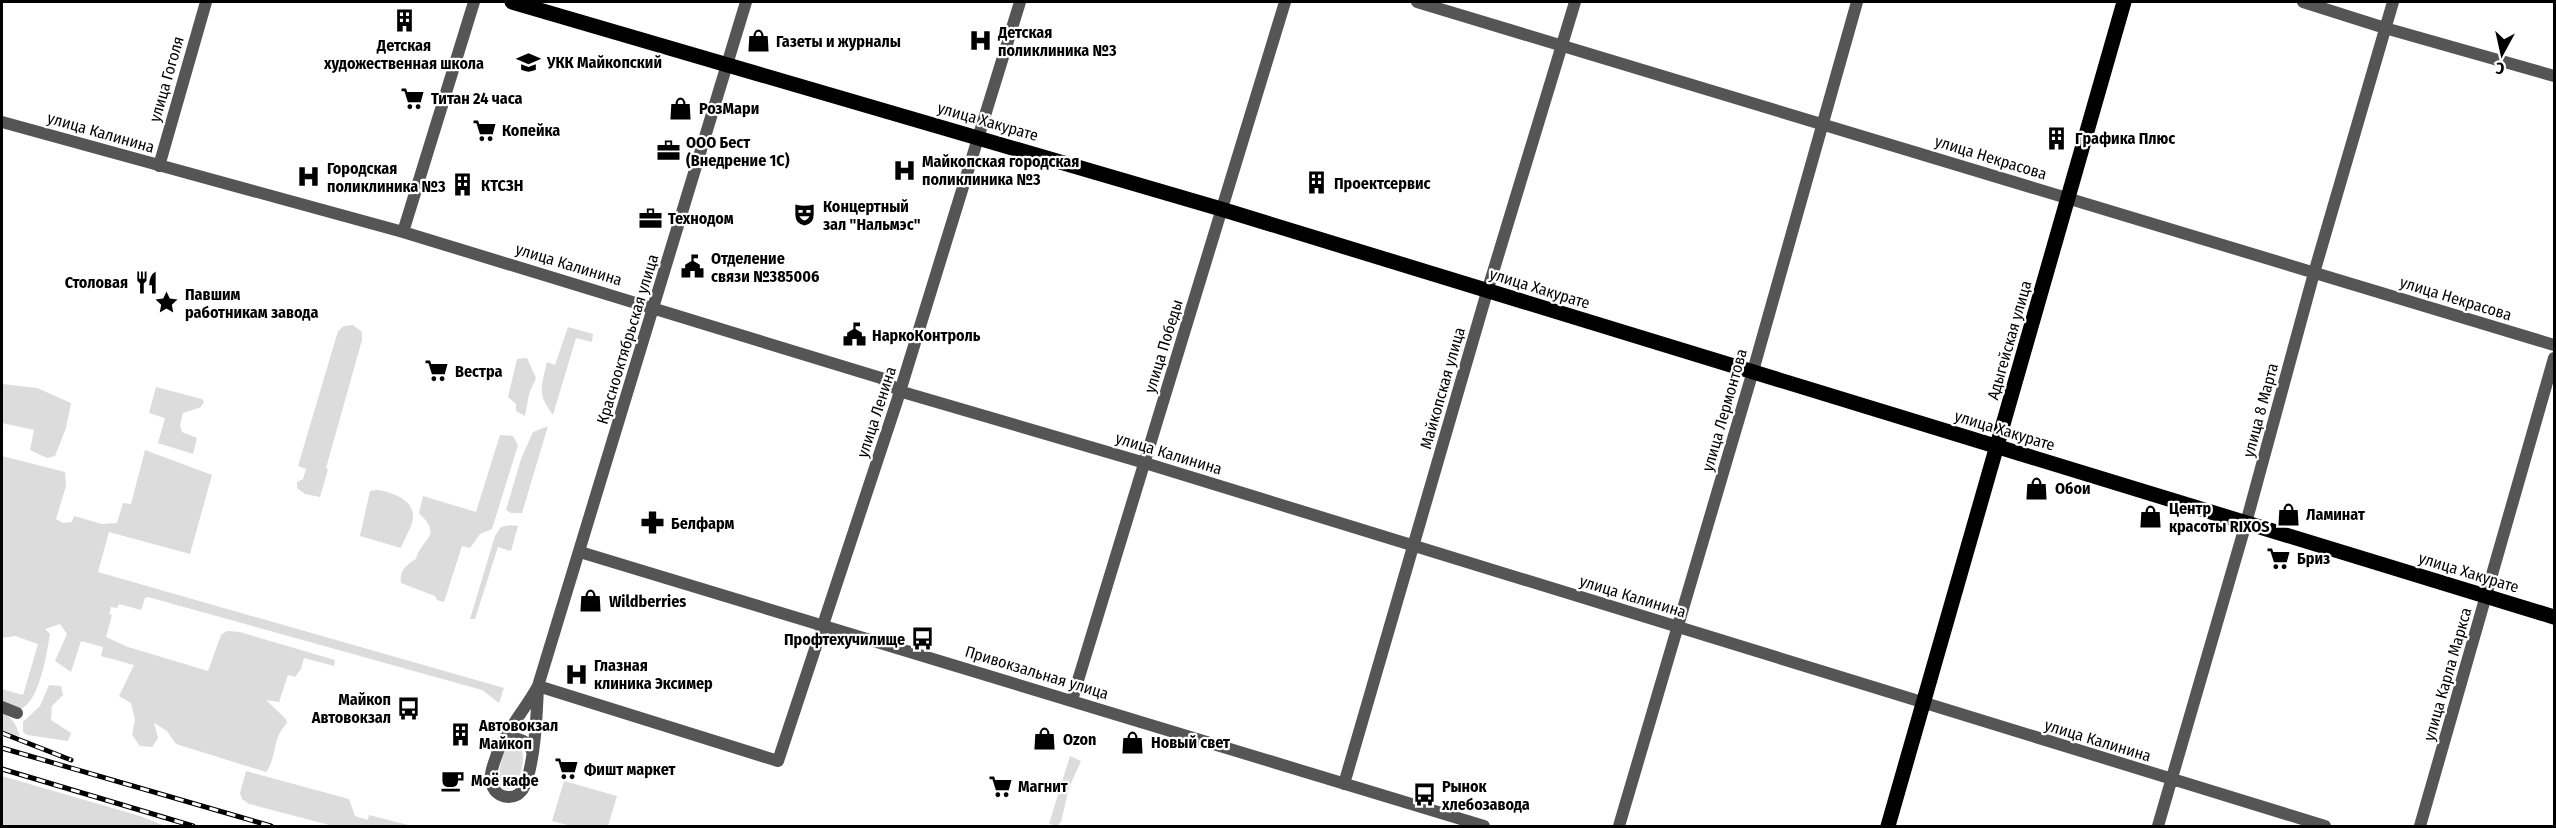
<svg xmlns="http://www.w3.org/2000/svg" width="2556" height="828" viewBox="0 0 2556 828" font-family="'Fira Sans Condensed',sans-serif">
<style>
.green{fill:#dcdcdc}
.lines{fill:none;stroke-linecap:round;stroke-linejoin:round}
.minor{stroke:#555;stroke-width:12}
.major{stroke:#000;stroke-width:15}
.rail-casing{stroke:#000;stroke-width:5}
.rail{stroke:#fff;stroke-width:3;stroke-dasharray:9;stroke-linecap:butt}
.labels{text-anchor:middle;stroke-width:4.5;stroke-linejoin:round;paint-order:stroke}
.poi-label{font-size:16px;font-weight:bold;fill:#000;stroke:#fff;text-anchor:start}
.street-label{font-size:16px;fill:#000;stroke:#fff}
</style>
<rect width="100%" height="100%" fill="#fff"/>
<!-- green -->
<path class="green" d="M353,325L362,332V340L326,468L328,469L320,497L305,494L297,488V482L303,479L306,469L298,466L338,331L344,326Z
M568,327L593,334L592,342L576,338L553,415C537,393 541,389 547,362L555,365Z
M527,358L536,378L529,394L525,416L516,411V404L508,397L517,359Z
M2,384L37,388L71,403L66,428L55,456L47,458L30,450L34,430L2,423Z
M156,387L202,399L204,402L201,407L183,413L180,425L182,432L197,438L193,454L158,443L165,418L149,413Z
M548,426L522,513H511L506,510L521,459L533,432Z
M500,435L513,436L518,445L492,529L480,534L470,548L462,546L444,602L437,600L435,596L401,583C399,571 406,565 416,559C421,538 444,537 419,513L423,496L476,512Z
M145,450L212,475L190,554L109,532L98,572L504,688L499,703L482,690L148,597L145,598L141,610L119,604L117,608L111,607L109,614L112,615L106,637L128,647L208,671L221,635L227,631L240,632L335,660L334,666L304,658L301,669L295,677L288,675L279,702L266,700L286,719L287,723C271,740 278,756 266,772L176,744L167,731L154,723L158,738L152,747L140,746L132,735L135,720L131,703L119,696L134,665L101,656L103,647L81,641L71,672L55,661L67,634L60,624L45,629L50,634C47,651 39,711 15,710C11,710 5,706 2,705V689L23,695L38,644L15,636L2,638V456L65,472L66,486L56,519L63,523L72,522L74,516L102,524L117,523L123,503L131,504Z
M377,490C391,492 414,499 413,517C413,526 404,539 401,548L360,536L370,491Z
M509,525L518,526L511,551L498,547L475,619H470L495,536L501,527Z
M49,685L61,686L63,695L52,706L51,720L71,733L68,741L27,735L23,732V722L40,706Z
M2,714C13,717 16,725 20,736L2,734Z
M517,744C529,752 521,782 510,789H504L499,785C497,779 502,751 507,747C510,744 513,745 517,744Z
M1070,756L1081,761L1069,788L1061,822L1057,826L1049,824Z
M246,771L349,799L355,816L368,820L369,815L412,826H333L249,804L242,799L240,793Z
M2,776L140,816L165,826H2Z
M564,781L617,796L608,826H572L552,821Z"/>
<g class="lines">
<!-- minor -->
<path class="minor" d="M1417,2L2554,345
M2303,2L2385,28L2554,76
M2,122L403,232L881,378L899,391L1145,463L2325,826
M159,166L206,2
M403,232L474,2
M580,552L1484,826
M538,686L778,761L897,401L1020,2
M538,686C537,712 535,765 524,787C518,801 497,800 492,785C488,776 494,763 497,754C502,737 528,705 538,686L746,2
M1072,700L1285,2
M2,707L17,713
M502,744C514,735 526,738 532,751
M1344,784L1487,292L1575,2
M1619,826L1753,371L1857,2
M2158,826L2246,523L2314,273L2393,2
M2420,826L2554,358"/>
<!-- major -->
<path class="major" d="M512,2L1221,209L2554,617
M1888,826L2124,2"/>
<defs>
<path id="rail" d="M2,733L71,760
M2,748L271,826
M2,769L193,826"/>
</defs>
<!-- rail casing -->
<use href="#rail" class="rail-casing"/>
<!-- rail -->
<use href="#rail" class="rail"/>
</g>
<!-- icons -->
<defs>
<symbol id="building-bare" viewBox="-9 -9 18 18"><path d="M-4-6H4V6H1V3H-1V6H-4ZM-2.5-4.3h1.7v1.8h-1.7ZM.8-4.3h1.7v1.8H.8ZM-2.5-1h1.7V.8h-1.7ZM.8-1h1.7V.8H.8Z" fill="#000" stroke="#fff" stroke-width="2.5" paint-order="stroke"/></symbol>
<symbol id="shop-bare" viewBox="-9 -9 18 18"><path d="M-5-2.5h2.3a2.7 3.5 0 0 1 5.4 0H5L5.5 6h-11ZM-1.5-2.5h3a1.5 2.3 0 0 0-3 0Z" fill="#000" stroke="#fff" stroke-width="2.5" paint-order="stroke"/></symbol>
<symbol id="hospital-bare" viewBox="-9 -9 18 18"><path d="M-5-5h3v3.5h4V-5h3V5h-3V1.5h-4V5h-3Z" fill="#000" stroke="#fff" stroke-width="2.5" paint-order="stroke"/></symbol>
<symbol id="school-bare" viewBox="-9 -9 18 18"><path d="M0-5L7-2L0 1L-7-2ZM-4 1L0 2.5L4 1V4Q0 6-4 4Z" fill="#000" stroke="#fff" stroke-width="2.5" paint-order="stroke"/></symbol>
<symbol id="supermarket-bare" viewBox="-9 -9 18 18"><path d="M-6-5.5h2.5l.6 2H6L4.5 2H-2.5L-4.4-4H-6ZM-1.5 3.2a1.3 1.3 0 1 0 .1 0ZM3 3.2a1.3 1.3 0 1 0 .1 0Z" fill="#000" stroke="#fff" stroke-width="2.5" paint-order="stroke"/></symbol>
<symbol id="office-bare" viewBox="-9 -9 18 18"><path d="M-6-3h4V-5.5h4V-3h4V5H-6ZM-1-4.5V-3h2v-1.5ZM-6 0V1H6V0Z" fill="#000" stroke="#fff" stroke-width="2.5" paint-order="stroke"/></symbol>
<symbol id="theatre-bare" viewBox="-9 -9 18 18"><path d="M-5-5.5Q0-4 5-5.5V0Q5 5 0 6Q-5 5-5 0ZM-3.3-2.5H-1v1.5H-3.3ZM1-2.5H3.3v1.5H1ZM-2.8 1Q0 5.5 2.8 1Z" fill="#000" stroke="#fff" stroke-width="2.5" paint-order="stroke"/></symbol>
<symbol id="civic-bare" viewBox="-9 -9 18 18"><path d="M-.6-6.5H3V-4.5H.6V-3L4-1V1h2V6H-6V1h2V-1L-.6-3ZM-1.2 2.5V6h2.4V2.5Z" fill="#000" stroke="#fff" stroke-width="2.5" paint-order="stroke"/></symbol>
<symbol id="restaurant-bare" viewBox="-9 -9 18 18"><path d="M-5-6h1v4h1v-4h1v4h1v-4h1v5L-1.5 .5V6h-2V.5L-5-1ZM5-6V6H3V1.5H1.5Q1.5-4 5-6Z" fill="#000" stroke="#fff" stroke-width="2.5" paint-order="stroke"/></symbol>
<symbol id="sight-bare" viewBox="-9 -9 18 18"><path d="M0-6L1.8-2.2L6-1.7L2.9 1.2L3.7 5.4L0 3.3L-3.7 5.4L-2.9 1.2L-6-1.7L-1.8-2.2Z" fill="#000" stroke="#fff" stroke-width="2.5" paint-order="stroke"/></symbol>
<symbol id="pharmacy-bare" viewBox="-9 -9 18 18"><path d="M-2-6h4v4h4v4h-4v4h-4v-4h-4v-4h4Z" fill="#000" stroke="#fff" stroke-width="2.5" paint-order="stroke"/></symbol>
<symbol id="bus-bare" viewBox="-9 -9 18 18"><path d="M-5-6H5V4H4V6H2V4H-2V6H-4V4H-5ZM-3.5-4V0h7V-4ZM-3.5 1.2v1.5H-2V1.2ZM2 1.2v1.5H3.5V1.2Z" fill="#000" stroke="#fff" stroke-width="2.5" paint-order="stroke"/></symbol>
<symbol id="cafe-bare" viewBox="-9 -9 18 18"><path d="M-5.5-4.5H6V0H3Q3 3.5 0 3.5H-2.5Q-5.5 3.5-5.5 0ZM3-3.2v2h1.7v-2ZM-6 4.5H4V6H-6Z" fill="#000" stroke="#fff" stroke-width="2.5" paint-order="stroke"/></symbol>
</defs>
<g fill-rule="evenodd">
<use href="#building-bare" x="388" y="4" width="33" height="33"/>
<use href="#shop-bare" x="742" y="24" width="33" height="33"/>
<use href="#hospital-bare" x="964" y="24" width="33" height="33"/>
<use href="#school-bare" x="512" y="46" width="33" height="33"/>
<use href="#supermarket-bare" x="396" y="82" width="33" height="33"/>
<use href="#shop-bare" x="664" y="92" width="33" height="33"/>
<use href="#supermarket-bare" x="468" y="114" width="33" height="33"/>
<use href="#building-bare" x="2040" y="122" width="33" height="33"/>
<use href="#office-bare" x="652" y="134" width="33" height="33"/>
<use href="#hospital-bare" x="888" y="154" width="33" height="33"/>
<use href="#hospital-bare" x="292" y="160" width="33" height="33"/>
<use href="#building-bare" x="1300" y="166" width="33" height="33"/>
<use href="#building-bare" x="446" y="168" width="33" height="33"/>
<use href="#theatre-bare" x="788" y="198" width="33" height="33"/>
<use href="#office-bare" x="634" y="202" width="33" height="33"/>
<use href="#civic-bare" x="676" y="250" width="33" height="33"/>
<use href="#restaurant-bare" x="130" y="266" width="33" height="33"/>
<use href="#sight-bare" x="150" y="286" width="33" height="33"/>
<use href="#civic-bare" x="838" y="318" width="33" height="33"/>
<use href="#supermarket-bare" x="420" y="354" width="33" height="33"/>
<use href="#shop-bare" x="2020" y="472" width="33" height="33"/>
<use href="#shop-bare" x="2272" y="498" width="33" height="33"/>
<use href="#shop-bare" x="2134" y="500" width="33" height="33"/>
<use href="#pharmacy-bare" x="636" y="506" width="33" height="33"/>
<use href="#supermarket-bare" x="2262" y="542" width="33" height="33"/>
<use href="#shop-bare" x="574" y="584" width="33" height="33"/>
<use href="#bus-bare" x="906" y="622" width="33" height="33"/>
<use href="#hospital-bare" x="560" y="658" width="33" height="33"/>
<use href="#bus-bare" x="392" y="692" width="33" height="33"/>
<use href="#building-bare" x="444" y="718" width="33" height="33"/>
<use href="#shop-bare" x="1028" y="722" width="33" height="33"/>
<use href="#shop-bare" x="1116" y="726" width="33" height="33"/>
<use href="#supermarket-bare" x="550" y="752" width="33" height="33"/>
<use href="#cafe-bare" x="436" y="764" width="33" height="33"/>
<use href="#supermarket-bare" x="984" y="770" width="33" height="33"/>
<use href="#bus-bare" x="1408" y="778" width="33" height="33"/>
</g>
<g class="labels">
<!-- poi labels -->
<g class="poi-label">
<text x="998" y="38">Детская<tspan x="998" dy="18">поликлиника №3</tspan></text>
<text x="776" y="47">Газеты и журналы</text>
<text x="404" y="51" text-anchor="middle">Детская<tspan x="404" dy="18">художественная школа</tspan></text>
<text x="547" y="68">УКК Майкопский</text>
<text x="431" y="104">Титан 24 часа</text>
<text x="699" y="114">РозМари</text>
<text x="502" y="136">Копейка</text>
<text x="2075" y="144">Графика Плюс</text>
<text x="686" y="148">ООО Бест<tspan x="686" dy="18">(Внедрение 1С)</tspan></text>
<text x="922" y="167">Майкопская городская<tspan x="922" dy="18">поликлиника №3</tspan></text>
<text x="327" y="174">Городская<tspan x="327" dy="18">поликлиника №3</tspan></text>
<text x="1334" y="189">Проектсервис</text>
<text x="481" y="191">КТСЗН</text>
<text x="823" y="212">Концертный<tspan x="823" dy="18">зал "Нальмэс"</tspan></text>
<text x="668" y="224">Технодом</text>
<text x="711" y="264">Отделение<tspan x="711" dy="18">связи №385006</tspan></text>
<text x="128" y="288" text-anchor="end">Столовая</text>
<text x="185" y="300">Павшим<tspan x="185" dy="18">работникам завода</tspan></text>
<text x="872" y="341">НаркоКонтроль</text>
<text x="455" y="377">Вестра</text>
<text x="2055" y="494">Обои</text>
<text x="2169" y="514">Центр<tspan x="2169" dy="18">красоты RIXOS</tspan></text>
<text x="2306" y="520">Ламинат</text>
<text x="671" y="529">Белфарм</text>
<text x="2297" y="564">Бриз</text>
<text x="609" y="607">Wildberries</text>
<text x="905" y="645" text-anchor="end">Профтехучилище</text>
<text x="594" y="671">Глазная<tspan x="594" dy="18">клиника Эксимер</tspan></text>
<text x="391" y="705" text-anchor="end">Майкоп<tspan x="391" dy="18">Автовокзал</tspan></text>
<text x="479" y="731">Автовокзал<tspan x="479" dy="18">Майкоп</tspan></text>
<text x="1063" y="745">Ozon</text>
<text x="1151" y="748">Новый свет</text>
<text x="584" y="775">Фишт маркет</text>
<text x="471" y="786">Моё кафе</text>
<text x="1018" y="792">Магнит</text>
<text x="1442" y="792">Рынок<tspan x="1442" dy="18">хлебозавода</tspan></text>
</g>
<!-- street labels -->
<g class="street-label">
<text transform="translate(166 79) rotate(-74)" y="6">улица Гоголя</text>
<text transform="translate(988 121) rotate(16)" y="6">улица Хакурате</text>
<text transform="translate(101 132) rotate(16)" y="6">улица Калинина</text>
<text transform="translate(1991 157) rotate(17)" y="6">улица Некрасова</text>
<text transform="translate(569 264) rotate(17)" y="6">улица Калинина</text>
<text transform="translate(1540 288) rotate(17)" y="6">улица Хакурате</text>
<text transform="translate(2456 298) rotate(17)" y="6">улица Некрасова</text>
<text transform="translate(627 339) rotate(-73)" y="6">Краснооктябрьская улица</text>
<text transform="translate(2009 340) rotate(-74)" y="6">Адыгейская улица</text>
<text transform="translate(1163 346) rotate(-73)" y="6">улица Победы</text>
<text transform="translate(1442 388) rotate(-74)" y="6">Майкопская улица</text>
<text transform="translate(1724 410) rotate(-74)" y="6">улица Лермонтова</text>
<text transform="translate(2260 410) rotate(-75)" y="6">улица 8 Марта</text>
<text transform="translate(876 412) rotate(-72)" y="6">улица Ленина</text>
<text transform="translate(2005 430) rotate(17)" y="6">улица Хакурате</text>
<text transform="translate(1169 453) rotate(17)" y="6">улица Калинина</text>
<text transform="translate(2469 572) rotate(17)" y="6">улица Хакурате</text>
<text transform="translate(1633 596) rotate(17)" y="6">улица Калинина</text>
<text transform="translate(1037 672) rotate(17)" y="6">Привокзальная улица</text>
<text transform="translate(2447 674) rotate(-74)" y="6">улица Карла Маркса</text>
<text transform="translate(2098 740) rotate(17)" y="6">улица Калинина</text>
</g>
</g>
<!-- border -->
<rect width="2556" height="828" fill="none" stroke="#000000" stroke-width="6"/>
<!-- north arrow -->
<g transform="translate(2502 54) rotate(188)" stroke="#ffffff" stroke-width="4.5" paint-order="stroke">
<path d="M0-4.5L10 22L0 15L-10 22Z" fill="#000000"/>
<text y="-9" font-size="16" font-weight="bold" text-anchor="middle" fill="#000000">С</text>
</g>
</svg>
